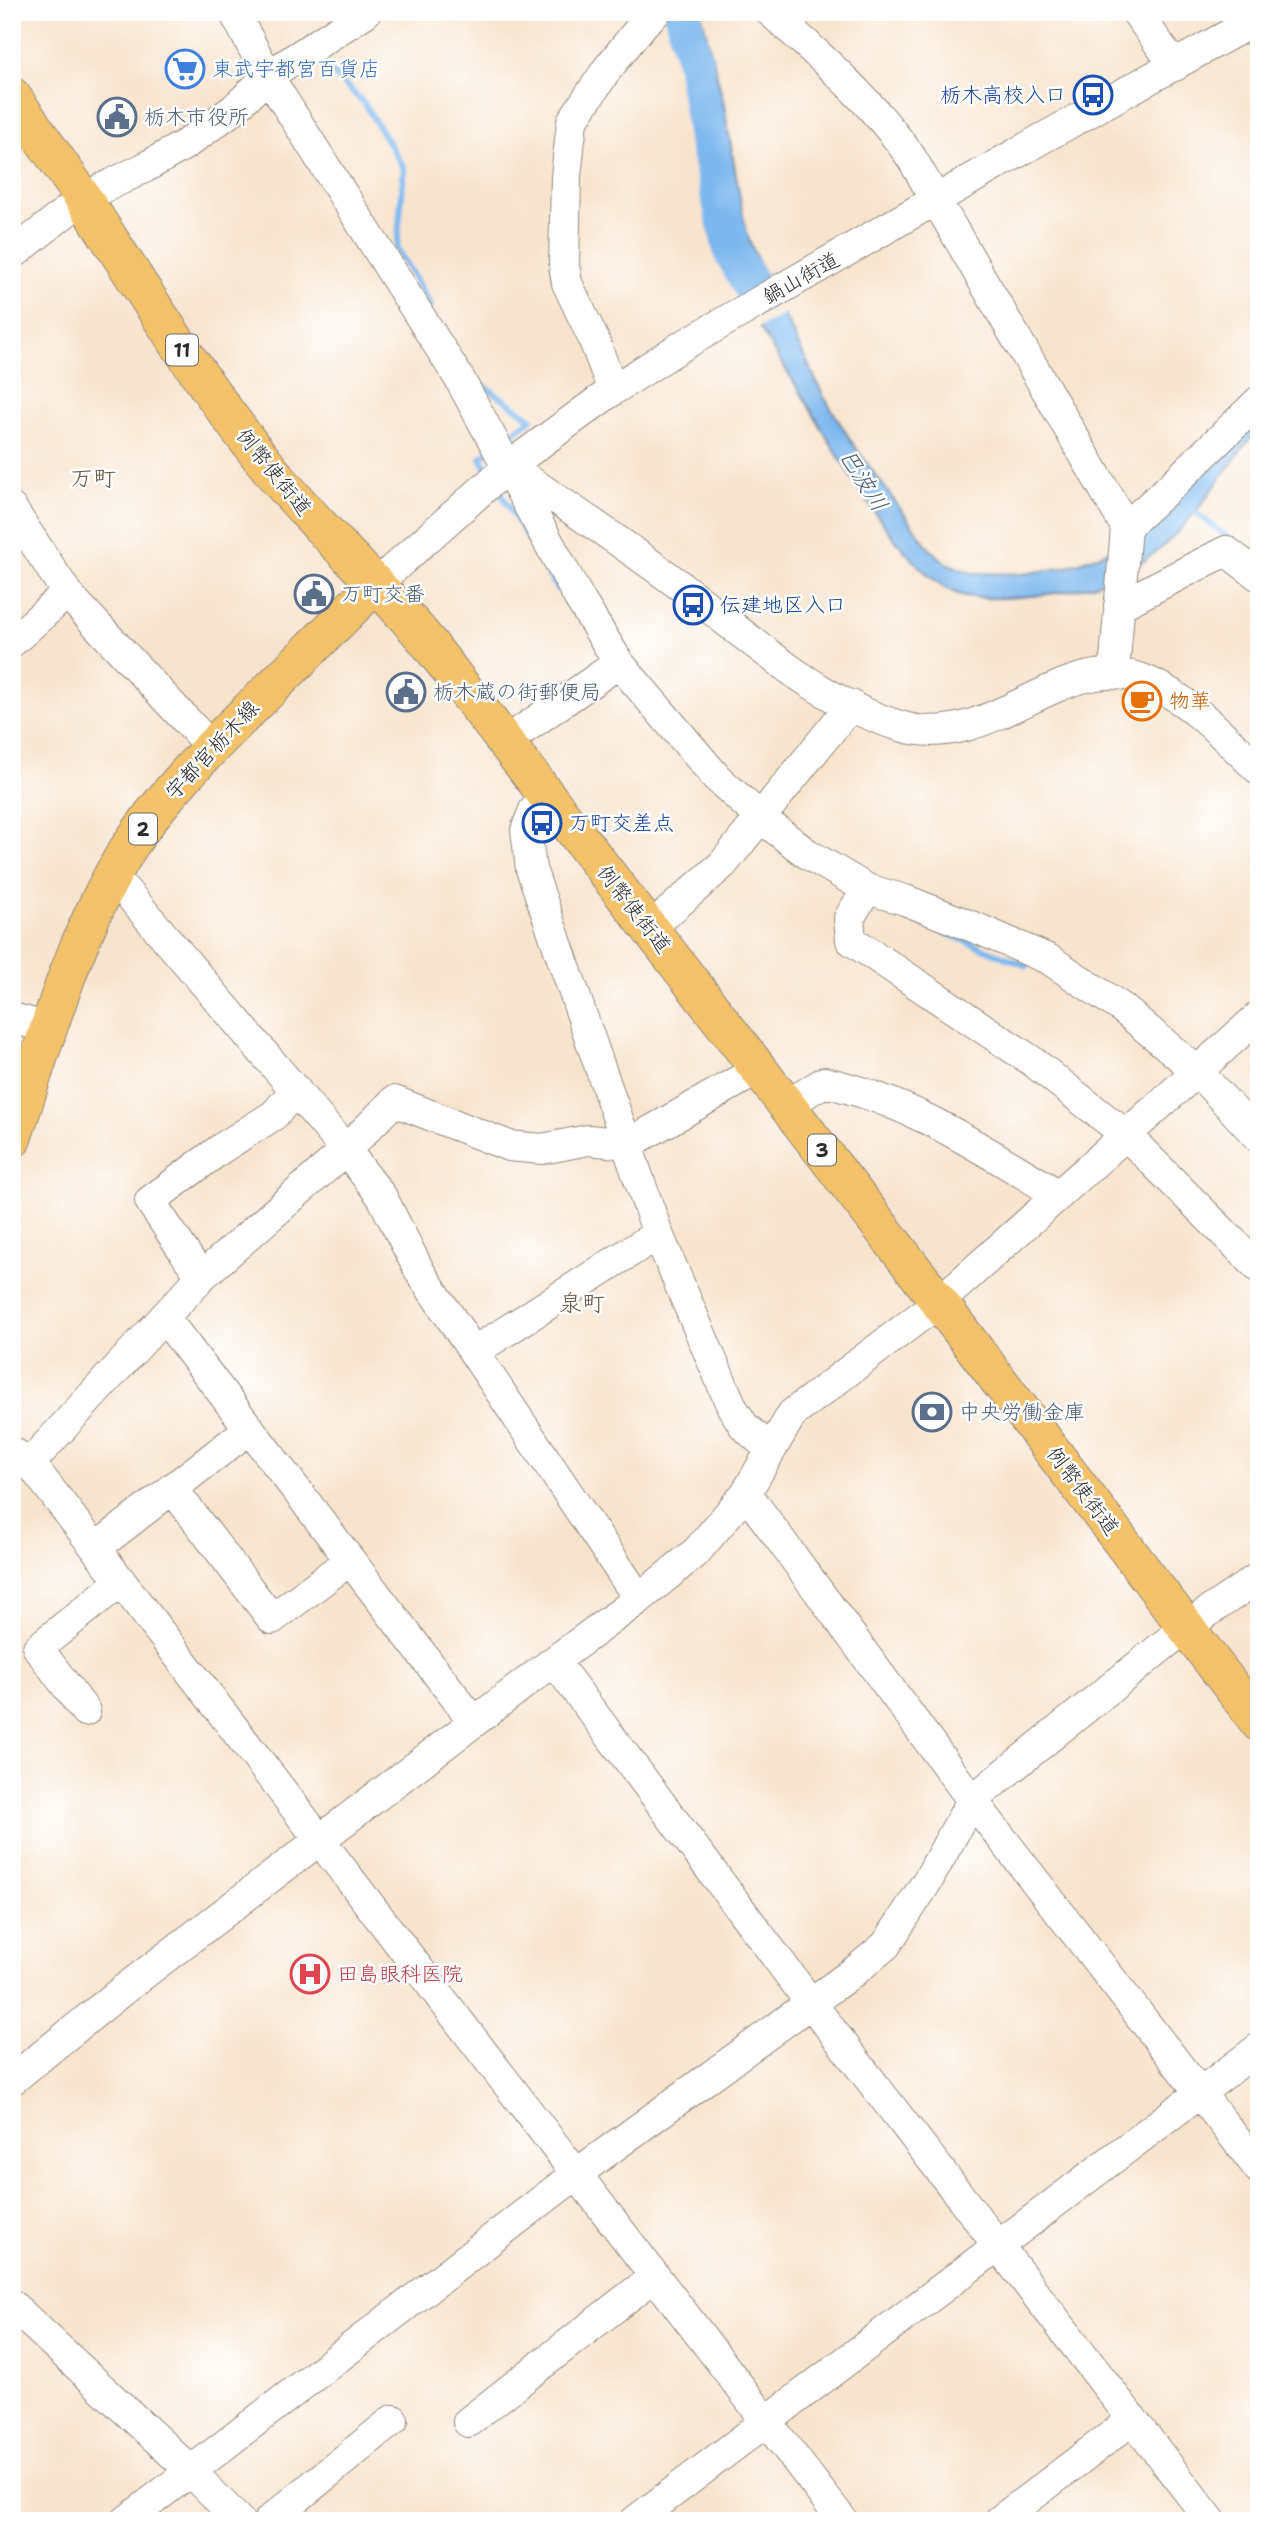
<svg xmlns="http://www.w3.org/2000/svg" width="1271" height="2533" viewBox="0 0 1271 2533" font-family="'Shantell Sans','Klee One',sans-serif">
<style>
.water{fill:#7cb7ee;stroke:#54718c;stroke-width:2}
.pier{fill:#f7e4cf}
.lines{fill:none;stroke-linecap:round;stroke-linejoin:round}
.stream{stroke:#7cb7ee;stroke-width:6}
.river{stroke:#7cb7ee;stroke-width:37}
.minor-casing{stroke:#91887d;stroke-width:32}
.major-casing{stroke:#91887d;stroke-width:39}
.minor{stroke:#fff;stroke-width:30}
.major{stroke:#f3c26a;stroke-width:37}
.labels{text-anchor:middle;stroke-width:5;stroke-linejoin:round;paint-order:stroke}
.shield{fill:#fff;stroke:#6b6b6b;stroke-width:2}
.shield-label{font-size:19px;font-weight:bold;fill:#2b2b2b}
.shop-label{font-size:21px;fill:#366cbe;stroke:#fff;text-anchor:start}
.transit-label{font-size:21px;fill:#164399;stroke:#fff;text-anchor:start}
.service-label{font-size:21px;fill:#4e5e75;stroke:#fff;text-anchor:start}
.street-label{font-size:21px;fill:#2b2b2b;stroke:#fff}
.food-label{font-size:21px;fill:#c56008;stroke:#fff;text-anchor:start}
.health-label{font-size:21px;fill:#be3a42;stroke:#fff;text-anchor:start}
.neighbourhood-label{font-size:23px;fill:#665947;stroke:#fff}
.water-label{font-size:23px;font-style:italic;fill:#475c6f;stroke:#fff}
</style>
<rect width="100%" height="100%" fill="#fff"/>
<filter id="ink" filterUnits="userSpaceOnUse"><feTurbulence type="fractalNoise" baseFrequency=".0143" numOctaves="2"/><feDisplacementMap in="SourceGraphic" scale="14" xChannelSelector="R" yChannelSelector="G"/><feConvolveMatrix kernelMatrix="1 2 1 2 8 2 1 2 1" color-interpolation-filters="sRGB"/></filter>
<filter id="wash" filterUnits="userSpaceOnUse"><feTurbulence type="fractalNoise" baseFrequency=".00686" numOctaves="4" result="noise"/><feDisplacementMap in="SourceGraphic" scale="28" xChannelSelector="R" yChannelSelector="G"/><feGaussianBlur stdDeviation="1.57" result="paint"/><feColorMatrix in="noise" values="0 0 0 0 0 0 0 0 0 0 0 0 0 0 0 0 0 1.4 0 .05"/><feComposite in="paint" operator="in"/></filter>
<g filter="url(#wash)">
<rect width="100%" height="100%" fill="#f7e4cf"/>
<!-- water -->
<path class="water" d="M681,12H701L723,100L746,233L761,268L824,397L853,444L929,548L946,563L971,573L1023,574L1066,567L1100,555L1139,534L1259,406V428C1221,472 1194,527 1145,560C1131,570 1109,580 1093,585C1062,594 979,606 951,591C894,561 833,446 799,390C777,355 751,319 735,280C731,271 734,259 732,249C725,208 713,166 704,125L705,108Z"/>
<!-- pier -->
<path class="pier" d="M766,271L787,313L757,329L735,288Z"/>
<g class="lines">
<!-- stream -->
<path class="stream" d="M317,58L364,103L404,168L397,249L431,306
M474,379L532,419L502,442
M490,474L481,458L490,450
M497,486L557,589
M1190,508L1231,540
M891,911L1027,966"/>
<!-- river -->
<path class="river" d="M682,12L695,63L707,141L732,252L757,296"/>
</g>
</g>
<g filter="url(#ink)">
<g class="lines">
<defs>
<path id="minor" d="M234,12L268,76L459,378L579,598L619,663L717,778L761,818L806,853L867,889L905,900L981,930L1050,960L1122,1008L1197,1071L1259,1138
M771,12C822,58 872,101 911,157L1126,527L1114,672
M1136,12L1175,66
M12,255L83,198L144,168L186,144L234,109L268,76L366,12
M613,390L593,338L567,283L564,265L566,177L572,121L608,68L644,23L656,12
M512,469C569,507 627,546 682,587C750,638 817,701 900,726C992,755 1063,645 1147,681C1191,700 1225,738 1259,770
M12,509L67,593L211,747
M1126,527L1169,488L1259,401
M376,584L509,466L613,390L682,346L1043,138L1259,18
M1119,606L1226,551L1259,576
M12,642L67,593
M505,742L619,663
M545,795L534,810L526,830L531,869L658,1234L732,1407L744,1426L770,1449
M113,876L346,1150L382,1197L420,1272L639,1599
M867,889L849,918L851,940L1032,1061L1126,1135L1259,1268
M650,928L723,864L851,705
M12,1018L49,1028
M787,1105L824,1082C911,1101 983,1150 1059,1195
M201,1277L150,1201L222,1148L274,1115L296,1090
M164,1317L474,1722
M475,1351L658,1234
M12,1452L30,1463L843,2521
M30,1463L201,1277L346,1150L394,1101L509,1146L542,1149L588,1140L628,1144L759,1069
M172,1488L272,1619L350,1560
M746,1493L972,1800L1259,2169
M96,1548L249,1429
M554,1661L810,2002L1211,2521
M85,1711L38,1648L121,1581
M12,2080L123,1990L554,1661L639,1599L697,1551L746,1493L792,1414L939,1302L1259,1016
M12,2305L192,2472L239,2521
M468,2422L654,2277
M126,2521L575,2175L856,1970L886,1945L928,1880L972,1800L1186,1627L1259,1577
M269,2521L393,2420
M635,2521L1259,2048
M999,2521L1132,2420"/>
<path id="major" d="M12,96C36,131 62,166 85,201C144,292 201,384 269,468C319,531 380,583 430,645L939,1302L1259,1723
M12,1140C45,1042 72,939 127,850C161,797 207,751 252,707C294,666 335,625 376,584"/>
</defs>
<!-- minor casing -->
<use href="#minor" class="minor-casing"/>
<!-- major casing -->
<use href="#major" class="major-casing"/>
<!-- minor -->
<use href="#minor" class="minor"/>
<!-- major -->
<use href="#major" class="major"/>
</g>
</g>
<!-- icons -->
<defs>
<symbol id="supermarket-ring" viewBox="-11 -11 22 22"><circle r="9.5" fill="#fff" stroke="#3f7fe0" stroke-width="1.5"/><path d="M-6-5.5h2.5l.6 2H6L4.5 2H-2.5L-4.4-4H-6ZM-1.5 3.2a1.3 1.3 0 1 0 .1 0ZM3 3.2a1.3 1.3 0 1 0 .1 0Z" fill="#3f7fe0"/></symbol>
<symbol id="bus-ring" viewBox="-11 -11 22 22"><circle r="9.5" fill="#fff" stroke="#1a4fb4" stroke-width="1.5"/><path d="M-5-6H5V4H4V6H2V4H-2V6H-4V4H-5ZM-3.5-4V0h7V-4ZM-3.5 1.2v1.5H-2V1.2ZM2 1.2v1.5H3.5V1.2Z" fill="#1a4fb4"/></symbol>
<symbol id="civic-ring" viewBox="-11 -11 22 22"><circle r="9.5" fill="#fff" stroke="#5c6f8a" stroke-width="1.5"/><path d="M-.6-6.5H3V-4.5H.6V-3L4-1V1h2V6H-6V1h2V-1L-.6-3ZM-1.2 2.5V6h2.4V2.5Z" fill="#5c6f8a"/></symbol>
<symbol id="cafe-ring" viewBox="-11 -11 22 22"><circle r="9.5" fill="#fff" stroke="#e8710a" stroke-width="1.5"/><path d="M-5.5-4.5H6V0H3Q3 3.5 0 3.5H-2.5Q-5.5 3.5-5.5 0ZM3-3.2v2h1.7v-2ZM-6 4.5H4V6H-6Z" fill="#e8710a"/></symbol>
<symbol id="bank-ring" viewBox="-11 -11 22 22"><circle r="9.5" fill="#fff" stroke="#5c6f8a" stroke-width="1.5"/><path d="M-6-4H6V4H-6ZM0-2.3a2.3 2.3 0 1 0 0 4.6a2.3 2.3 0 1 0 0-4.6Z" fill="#5c6f8a"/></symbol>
<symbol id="hospital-ring" viewBox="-11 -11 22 22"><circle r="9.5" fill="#fff" stroke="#e0444e" stroke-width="1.5"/><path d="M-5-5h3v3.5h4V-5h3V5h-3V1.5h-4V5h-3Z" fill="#e0444e"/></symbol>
</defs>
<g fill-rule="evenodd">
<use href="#supermarket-ring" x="163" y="47" width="44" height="44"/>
<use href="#bus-ring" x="1071" y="73" width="44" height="44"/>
<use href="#civic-ring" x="95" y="95" width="44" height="44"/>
<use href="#civic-ring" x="292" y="572" width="44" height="44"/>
<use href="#bus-ring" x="671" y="583" width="44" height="44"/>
<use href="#civic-ring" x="384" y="670" width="44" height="44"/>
<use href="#cafe-ring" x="1120" y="679" width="44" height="44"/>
<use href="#bus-ring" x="520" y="801" width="44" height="44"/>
<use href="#bank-ring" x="910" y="1390" width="44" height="44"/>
<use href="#hospital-ring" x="288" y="1952" width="44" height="44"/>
</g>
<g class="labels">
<!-- shield labels -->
<g class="shield">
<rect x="166" y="334.5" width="32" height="31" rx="5"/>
<rect x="129" y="813.5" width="28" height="31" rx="5"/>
<rect x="808" y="1134.5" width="28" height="31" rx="5"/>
</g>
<g class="shield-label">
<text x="182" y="357">11</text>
<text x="143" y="836">2</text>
<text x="822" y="1157">3</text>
</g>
<!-- shop labels -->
<g class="shop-label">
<text x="212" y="76">東武宇都宮百貨店</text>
</g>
<!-- transit labels -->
<g class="transit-label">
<text x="1066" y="102" text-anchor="end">栃木高校入口</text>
<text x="720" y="612">伝建地区入口</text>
<text x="569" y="830">万町交差点</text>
</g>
<!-- service labels -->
<g class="service-label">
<text x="144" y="124">栃木市役所</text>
<text x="341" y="601">万町交番</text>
<text x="433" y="699">栃木蔵の街郵便局</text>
<text x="959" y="1419">中央労働金庫</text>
</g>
<!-- street labels -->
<g class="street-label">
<text transform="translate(801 278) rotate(-29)" y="7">鍋山街道</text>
<text transform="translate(274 472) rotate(51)" y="7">例幣使街道</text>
<text transform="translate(212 750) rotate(-47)" y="7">宇都宮栃木線</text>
<text transform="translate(634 909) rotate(52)" y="7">例幣使街道</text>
<text transform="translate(1083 1491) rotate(53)" y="7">例幣使街道</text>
</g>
<!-- food labels -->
<g class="food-label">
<text x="1169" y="708">物華</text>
</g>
<!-- health labels -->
<g class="health-label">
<text x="337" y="1981">田島眼科医院</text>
</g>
<!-- neighbourhood labels -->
<g class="neighbourhood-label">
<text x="93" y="486">万町</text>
<text x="582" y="1311">泉町</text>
</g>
<!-- water labels -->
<g class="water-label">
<text transform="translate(864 480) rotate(58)" y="8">巴波川</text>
</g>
</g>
<!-- margin -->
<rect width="1271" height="2533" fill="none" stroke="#fff" stroke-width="42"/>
</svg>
